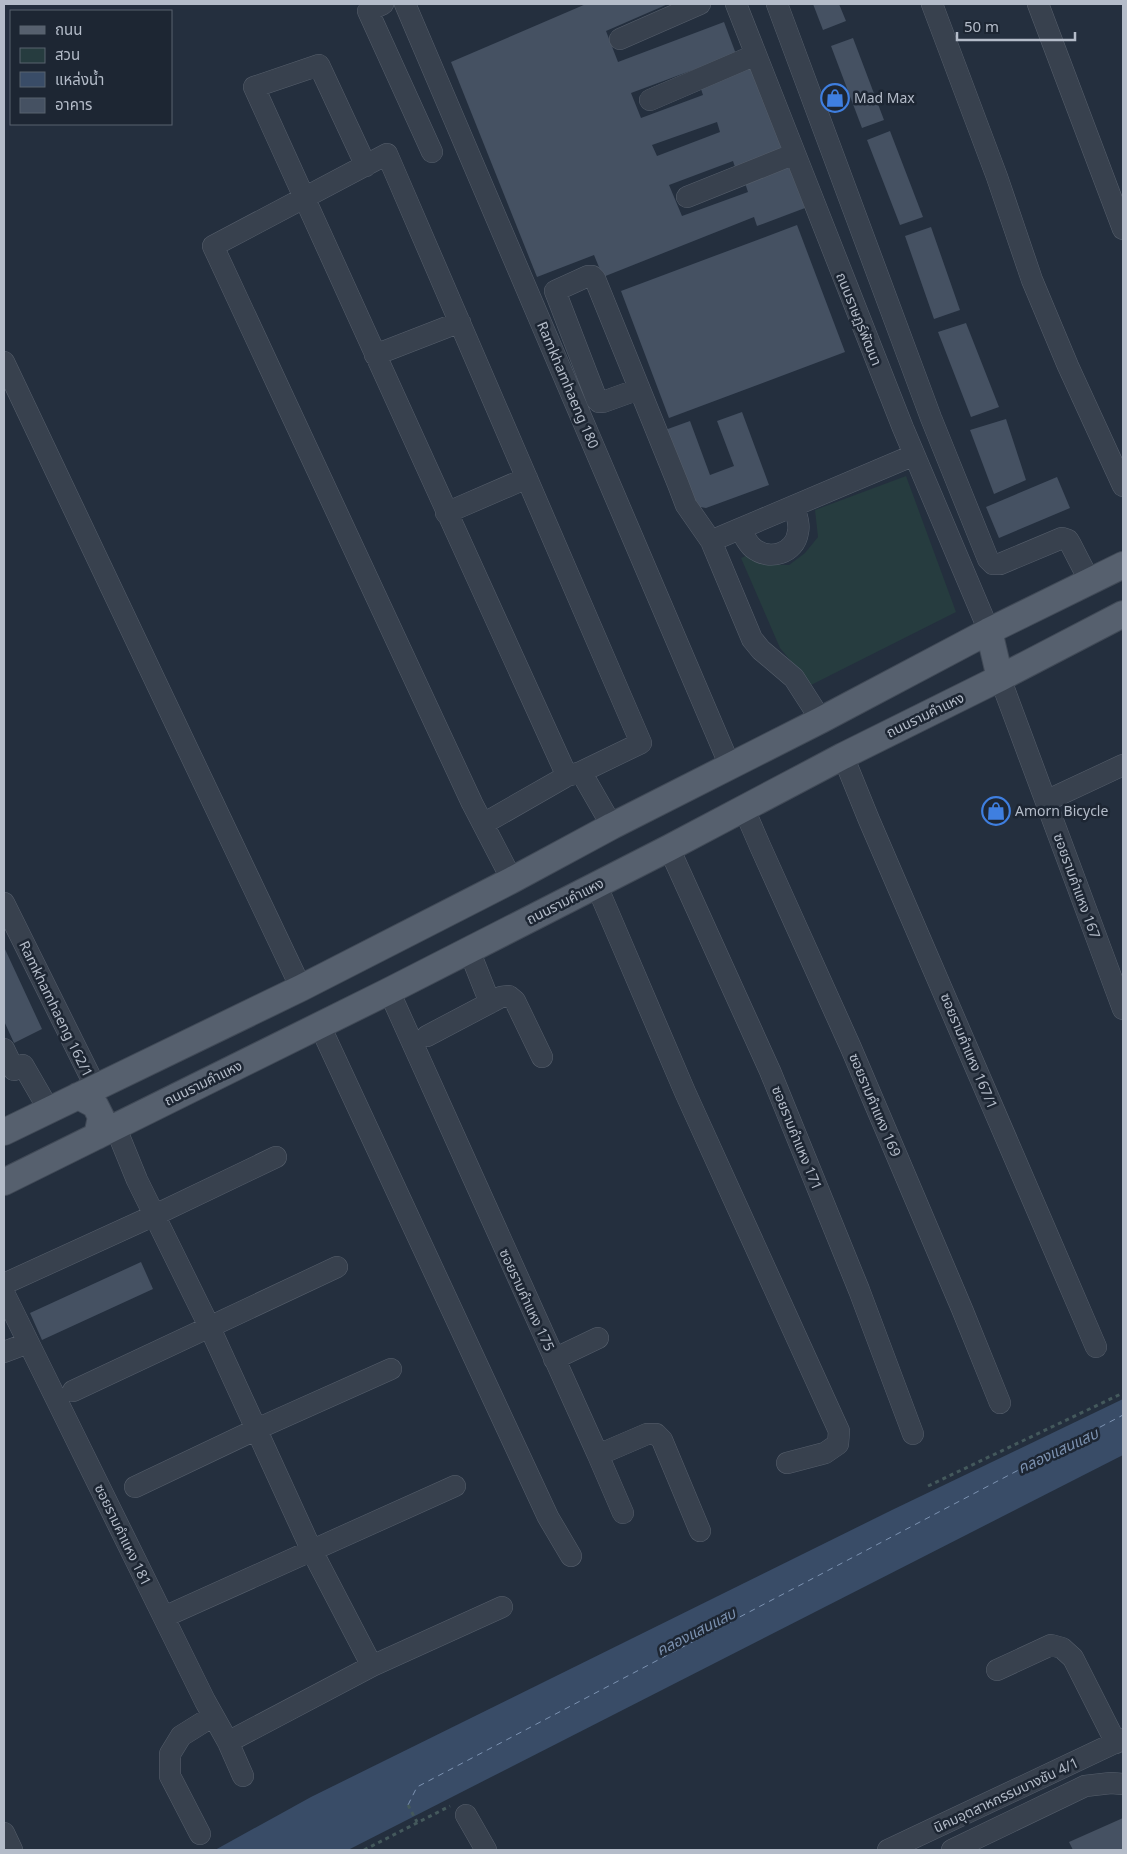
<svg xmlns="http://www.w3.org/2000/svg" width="1127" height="1854" viewBox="0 0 1127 1854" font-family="'Noto Sans','Noto Sans Thai',sans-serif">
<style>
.green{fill:#263c3f}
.water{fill:#394c67}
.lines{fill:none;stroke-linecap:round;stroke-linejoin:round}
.ferry{stroke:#7c92b1;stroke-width:1;stroke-dasharray:6 5;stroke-linecap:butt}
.building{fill:#455162;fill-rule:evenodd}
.minor-casing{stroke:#565f6c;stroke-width:22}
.major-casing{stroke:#414a57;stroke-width:28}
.path{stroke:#44595c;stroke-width:3;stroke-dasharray:4 4;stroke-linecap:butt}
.minor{stroke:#38414e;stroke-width:21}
.major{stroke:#56606e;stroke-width:26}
.labels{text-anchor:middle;stroke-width:5;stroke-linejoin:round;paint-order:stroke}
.poi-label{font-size:14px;fill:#b4bcc9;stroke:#1d2633;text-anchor:start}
.street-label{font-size:14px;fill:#b4bcc9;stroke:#1d2633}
.water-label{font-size:15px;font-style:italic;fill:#7c92b1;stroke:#1d2633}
</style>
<rect width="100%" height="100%" fill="#242f3e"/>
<!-- green -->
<path class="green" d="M906,476L956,612L811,685L780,648L741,558L748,555L760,564L789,565L805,553L818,537L815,510Z"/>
<!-- water -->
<path class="water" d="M1123,1399V1455L348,1850H215L311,1797L892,1510Z"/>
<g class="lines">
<!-- ferry -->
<path class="ferry" d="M408,1805L417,1787L1123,1415"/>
</g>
<!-- building -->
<path class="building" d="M586,4H668L606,31L618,62L724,22L736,54L631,93L641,118L703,95L700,86L752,66L784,151L736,170L733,161L669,185L682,216L748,192L745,183L789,167L805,208L757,226L754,217L603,277L594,255L537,277L451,62ZM717,122L720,132L657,156L652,145Z
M813,4H839L846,21L823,30Z
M853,38L884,120L862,128L831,46Z
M890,131L923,217L900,225L867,140Z
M797,225L845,352L669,418L621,291Z
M931,227L960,310L934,319L905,236Z
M966,323L999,407L971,417L938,332Z
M742,412L769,485L706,508L694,506L665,430L690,421L710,475L734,466L717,421Z
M1006,419L1026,480L994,494L970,430Z
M1057,477L1070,508L999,538L986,507Z
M4,947L42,1029L14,1043L4,1021Z
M141,1262L153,1289L42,1340L30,1313Z
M1123,1818V1850H1073L1069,1842Z"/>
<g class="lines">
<defs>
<path id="minor" d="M383,4L368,11L432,152
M405,4L730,766
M736,4L903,428L989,631
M777,4L931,418L988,559L993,564H1000L1062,538L1068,540L1071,545L1090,582
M932,4L997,177L1032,280L1068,366L1123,486
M1038,4L1123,229
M620,39L700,4
M650,100L755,55
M366,166L319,65L254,87L567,776L483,824
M687,197L794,154
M375,355L460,322
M4,362L301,988
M639,389L603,402H599L597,400L555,291L588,276H592L595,279L678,484L686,505L711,541L752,639L761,650L794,678L821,720
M446,513L527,478
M740,529C744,535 747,543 753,548C769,561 795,554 798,532C800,524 796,514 794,506
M711,541L914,455
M1000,678L1123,1009
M843,756L869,820L1096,1347
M581,772L612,826
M1046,801L1123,765
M744,809L760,846L851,1048L962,1309L1000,1403
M669,848L770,1071L859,1290L913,1434
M512,880L472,803L213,246L387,154L641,743L581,772L567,776
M596,884L685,1092L839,1431L838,1444L825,1453L787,1463
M4,903L96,1088
M469,950L490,1003
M389,991L598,1455L647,1434H656L662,1440L700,1531
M320,1026L548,1517L571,1556
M427,1036L501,997L509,996L515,1001L542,1057
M4,1049L14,1070L23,1065L49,1110
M115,1126L137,1180L210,1328L311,1549L372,1666
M4,1284L155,1215L276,1157
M4,1293L205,1701L228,1742L243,1776
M4,1352L28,1343
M554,1359L598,1338
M73,1391L337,1267
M598,1455L623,1513
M135,1487L257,1429L391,1369
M164,1617L455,1486
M997,1670L1051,1645L1062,1648L1073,1658L1116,1743
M228,1742L372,1666L502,1607
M466,1815L486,1850
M4,1833L12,1850
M200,1834L170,1776V1754L181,1736L213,1716
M888,1850L1123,1739
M952,1850L1085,1786L1111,1783L1123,1784"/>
<path id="major" d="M989,631L1000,678
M78,1096L95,1105L101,1117L97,1136
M4,1132L301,988L512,880L612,826L821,720L989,631L1123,565
M4,1182L389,991L669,848L843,756L1000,678L1123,614"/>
</defs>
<!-- minor casing -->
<use href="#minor" class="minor-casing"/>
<!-- major casing -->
<use href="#major" class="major-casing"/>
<!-- path -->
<path class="path" d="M928,1486L1123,1393
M408,1805L417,1822
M364,1850L450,1806"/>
<!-- minor -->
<use href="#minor" class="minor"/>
<!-- major -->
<use href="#major" class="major"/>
</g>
<!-- icons -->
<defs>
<symbol id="shop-ring" viewBox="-11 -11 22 22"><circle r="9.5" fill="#1d2633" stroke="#3f7fe0" stroke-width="1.5"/><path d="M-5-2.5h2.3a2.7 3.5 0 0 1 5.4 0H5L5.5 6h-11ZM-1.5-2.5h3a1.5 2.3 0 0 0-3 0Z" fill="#3f7fe0"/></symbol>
</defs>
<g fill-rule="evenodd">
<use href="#shop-ring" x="819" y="82" width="32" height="32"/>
<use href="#shop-ring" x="980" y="795" width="32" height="32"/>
</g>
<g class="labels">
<!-- poi labels -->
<g class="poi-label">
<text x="854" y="103">Mad Max</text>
<text x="1015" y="816">Amorn Bicycle</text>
</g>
<!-- street labels -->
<g class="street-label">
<text transform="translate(859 319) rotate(68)" y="5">ถนนราษฏร์พัฒนา</text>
<text transform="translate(568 385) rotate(67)" y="5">Ramkhamhaeng 180</text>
<text transform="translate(925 715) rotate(-26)" y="5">ถนนรามคำแหง</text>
<text transform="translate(1077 886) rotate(70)" y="5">ซอยรามคำแหง 167</text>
<text transform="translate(565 901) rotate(-27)" y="5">ถนนรามคำแหง</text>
<text transform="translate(56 1009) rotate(64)" y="5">Ramkhamhaeng 162/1</text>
<text transform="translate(969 1051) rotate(67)" y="5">ซอยรามคำแหง 167/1</text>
<text transform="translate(203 1083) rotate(-26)" y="5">ถนนรามคำแหง</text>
<text transform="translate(875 1105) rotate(67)" y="5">ซอยรามคำแหง 169</text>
<text transform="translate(797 1138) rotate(68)" y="5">ซอยรามคำแหง 171</text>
<text transform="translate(527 1300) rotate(65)" y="5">ซอยรามคำแหง 175</text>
<text transform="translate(123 1535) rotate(64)" y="5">ซอยรามคำแหง 181</text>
<text transform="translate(1006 1795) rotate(-25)" y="5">นิคมอุตสาหกรรมบางชัน 4/1</text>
</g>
<!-- water labels -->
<g class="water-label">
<text transform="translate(1058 1451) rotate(-25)" y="5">คลองแสนแสบ</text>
<text transform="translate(696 1632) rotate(-27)" y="5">คลองแสนแสบ</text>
</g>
</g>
<!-- border -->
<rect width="1127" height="1854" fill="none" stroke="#b4bcc9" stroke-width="10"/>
<!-- legend -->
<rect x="10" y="10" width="162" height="115" fill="#1d2633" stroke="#59626f"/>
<rect x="20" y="26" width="25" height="8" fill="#56606e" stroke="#59626f"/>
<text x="55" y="35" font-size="15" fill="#b4bcc9">ถนน</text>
<rect x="20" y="48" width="25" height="15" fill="#263c3f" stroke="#59626f"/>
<text x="55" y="60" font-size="15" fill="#b4bcc9">สวน</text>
<rect x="20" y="72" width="25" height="15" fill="#394c67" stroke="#59626f"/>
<text x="55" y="85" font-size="15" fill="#b4bcc9">แหล่งน้ำ</text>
<rect x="20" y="98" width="25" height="15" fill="#455162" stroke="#59626f"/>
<text x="55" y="110" font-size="15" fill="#b4bcc9">อาคาร</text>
<!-- scale -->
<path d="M957 32v8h118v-8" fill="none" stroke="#b4bcc9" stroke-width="2.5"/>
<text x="964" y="32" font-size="15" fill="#b4bcc9" stroke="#1d2633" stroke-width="4" paint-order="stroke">50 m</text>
</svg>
